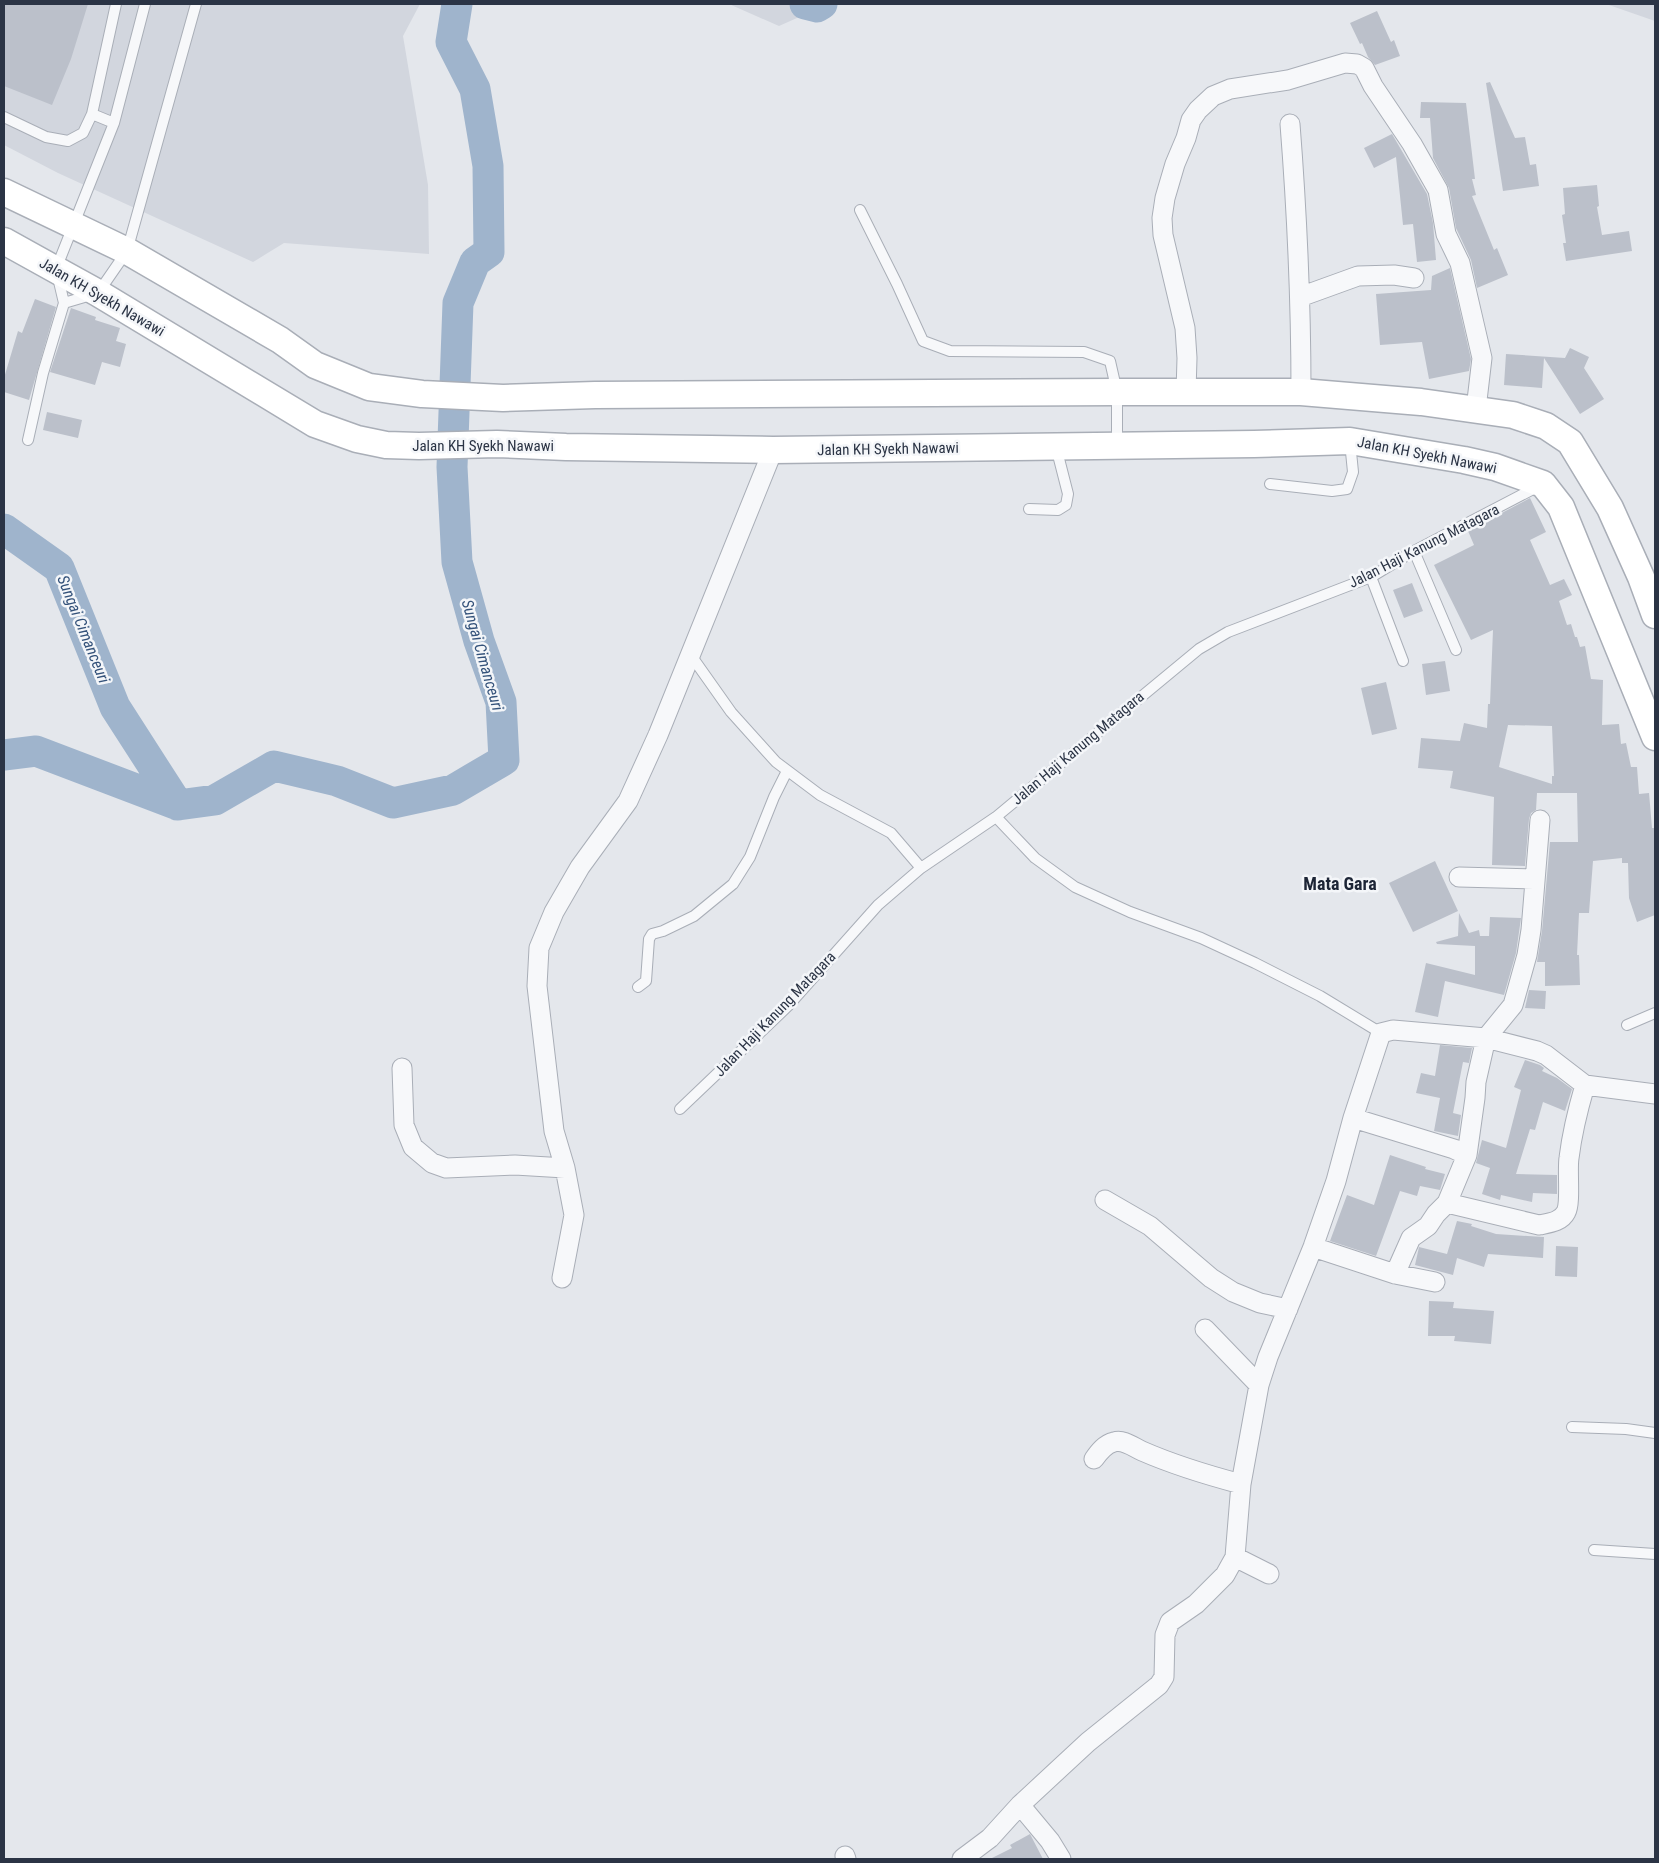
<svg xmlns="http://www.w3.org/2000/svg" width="1659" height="1863" viewBox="0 0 1659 1863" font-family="'Roboto Condensed',sans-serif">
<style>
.built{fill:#d2d6de}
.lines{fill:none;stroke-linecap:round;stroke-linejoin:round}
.river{stroke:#9fb4cc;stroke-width:31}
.building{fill:#bbc0ca;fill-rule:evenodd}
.service-casing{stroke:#a9aeb7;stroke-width:12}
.minor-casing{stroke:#a9aeb7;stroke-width:21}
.secondary-casing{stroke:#a9aeb7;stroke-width:29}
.service{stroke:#f7f8fa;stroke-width:10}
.minor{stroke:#f7f8fa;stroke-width:19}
.secondary{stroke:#fff;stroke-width:26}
.labels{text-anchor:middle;stroke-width:5;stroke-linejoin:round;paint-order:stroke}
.street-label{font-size:15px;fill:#2b3445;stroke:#f4f6f9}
.water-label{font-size:16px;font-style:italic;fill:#34527a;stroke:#f4f6f9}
.quarter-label{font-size:18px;font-weight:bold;fill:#1d2536;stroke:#f4f6f9}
</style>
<rect width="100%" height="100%" fill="#e4e7ec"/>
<!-- built -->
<path class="built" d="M4,4H420L403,36L428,185L429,254L284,243L253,262L58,173L4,145Z
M729,4H824V6L779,26Z
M1606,4H1655V21Z"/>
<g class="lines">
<!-- river -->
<path class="river" d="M805,4L817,7L822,4
M4,529L59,568L115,707L178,805L215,800L274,766L337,781L393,803L453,790L504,760L501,702L479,641L457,562L452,467L458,303L475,262L489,252L488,166L475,89L451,42L457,4
M4,755L36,751L178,805"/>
</g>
<!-- building -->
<path class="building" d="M4,4H88L71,59L52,105L4,86Z
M1377,11L1391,42L1394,40L1400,56L1375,65L1368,57L1362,43L1360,44L1350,23Z
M1490,82L1515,138L1525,137L1530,165L1536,164L1539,186L1503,191L1486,83Z
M1421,102L1466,103L1475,179H1472L1476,195L1472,196L1494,250L1497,248L1508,275L1477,288L1471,260L1456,228L1449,188L1433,158L1430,118H1420Z
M1392,134L1427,194L1433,223L1436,260L1417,262L1413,224L1403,225L1396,157L1374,168L1364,148Z
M1597,185L1599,206L1597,207L1602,235L1629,231L1632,251L1566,261L1563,243H1566L1562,215L1565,214L1563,188Z
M1450,268L1471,359L1469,371L1429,379L1422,342L1380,345L1376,294L1431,290L1432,276Z
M35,299L56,307L29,400L4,392V378L18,331L22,333Z
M71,308L96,317L95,320L120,328L116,341L126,344L120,367L102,362L95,385L50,372Z
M1570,348L1589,357L1584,368L1604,399L1580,414L1544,358L1542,388L1504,385L1506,354L1565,358Z
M47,412L82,420L78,438L43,430Z
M1530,498L1546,532L1530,540L1550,585L1564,579L1572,595L1559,601L1567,625L1571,624L1575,637H1577L1580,647L1585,646L1591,679L1603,680L1602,725L1619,724L1621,744L1626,743L1631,767H1637L1639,794L1649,793L1652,828H1655V915L1637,922L1629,898L1628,863H1622V858L1593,861L1589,913H1579L1577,955H1579L1580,985L1545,986V962H1537L1542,931L1550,842H1578L1577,793H1537L1536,810L1531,813L1529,819L1525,866L1492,865L1494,797L1450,788L1453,771L1418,768L1421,738L1460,741L1464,723L1487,728L1488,704H1490L1493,630L1471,640L1434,565L1474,545L1468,531ZM1508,725L1552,726L1554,776H1552V784L1499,767Z
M1412,583L1423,611L1404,618L1393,590Z
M1445,661L1450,691L1426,695L1422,664Z
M1386,682L1397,729L1372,735L1361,688Z
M1435,861L1458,911L1413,932L1389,883Z
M1459,913L1469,933L1479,930L1480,936H1489L1490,917L1521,918L1516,953L1504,995L1445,981L1438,1017L1415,1012L1426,963L1475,975V946L1437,944L1436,942L1458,936Z
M1529,990L1546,991L1545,1009L1525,1008Z
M1440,1045L1472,1048L1469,1063L1463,1062L1453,1113L1461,1115L1458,1136L1434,1131L1440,1098L1416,1093L1421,1073L1435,1076Z
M1525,1060L1540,1065L1544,1068L1542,1071L1557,1078L1572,1089L1565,1111L1543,1102L1535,1130L1530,1129L1516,1174L1557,1175V1194L1533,1193L1532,1202L1501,1195L1500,1200L1482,1194L1490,1168L1476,1163L1482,1140L1506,1148L1521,1090L1514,1087Z
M1390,1155L1426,1167L1425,1169L1445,1174L1440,1190L1420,1186L1417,1196L1400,1191L1376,1256L1330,1241L1347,1195L1374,1205Z
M1457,1221L1472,1224L1471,1226L1496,1234L1544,1237L1543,1258L1488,1254L1484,1267L1457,1258L1453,1275L1415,1265L1419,1247L1447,1254Z
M1556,1246L1578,1247L1577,1277L1555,1276Z
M1429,1301L1454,1302L1453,1308L1494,1311L1491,1344L1454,1341L1455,1336H1428Z
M1030,1834L1043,1859H990L1012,1848L1010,1845Z"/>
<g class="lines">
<defs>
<path id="service" d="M92,114L114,123
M4,117L46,137L68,141L83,133L92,114L116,4
M860,210L897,284L923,341L950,351L1084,352L1110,361L1117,392V445
M64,303L98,293L127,251L196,4
M28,440L43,373L64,303L56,269L114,123L145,4
M1270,484L1332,491L1347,489L1353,472L1350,442
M1029,509L1058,510L1066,505L1068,494L1056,447
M1414,551L1456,650
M1371,577L1403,661
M690,654L731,712L776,762L820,795L891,833L921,868
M996,817L1035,858L1075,887L1130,912L1201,938L1255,963L1320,996L1381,1033
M638,987L646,981L649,939L652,934L663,931L694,916L733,884L750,857L774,797L787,771
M1627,1025L1655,1013
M680,1109L788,1006L878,905L921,868L996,817L1199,649L1228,632L1371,577L1414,551L1537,487
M1572,1427L1626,1429L1655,1433
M1594,1550L1655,1554"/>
<path id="minor" d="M1290,124C1297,213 1301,303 1301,392
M1300,297L1358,276L1394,275L1414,278
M1186,392L1187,358L1185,328L1163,235L1162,218L1165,198L1175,164L1186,138L1191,120L1198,110L1213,96L1230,89L1288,80L1345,63L1357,64L1364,68L1373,86L1412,144L1438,190L1446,234L1460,263L1482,358L1476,409
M1459,877L1534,879
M402,1068L404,1125L413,1147L432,1163L446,1168L515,1165L565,1168
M1353,1118L1454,1149L1467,1155L1447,1203
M1467,1155L1475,1098L1476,1082L1486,1038L1513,1005L1527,955L1531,930L1540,820
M1105,1200L1150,1226L1211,1278L1233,1292L1260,1303L1288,1309
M1313,1247L1395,1274L1435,1282
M1395,1274L1411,1238L1428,1226L1436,1214L1447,1203L1539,1225C1549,1223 1561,1222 1566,1212C1571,1203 1567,1170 1569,1158C1572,1133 1578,1109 1585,1085
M562,1278L574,1215L565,1168L554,1131L537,986L539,948L554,912L580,867L628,801L658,735L773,450
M1205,1329L1259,1385
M1094,1459C1099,1452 1105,1444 1114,1442C1124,1439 1133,1447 1142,1451C1174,1465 1207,1475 1241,1484
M1235,1557L1269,1574
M1020,1805L1050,1841L1061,1859
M845,1856L846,1859
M962,1859L990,1838L1020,1805L1088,1742L1159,1685L1164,1677L1165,1635L1170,1622L1196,1604L1225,1575L1235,1557L1241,1484L1259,1385L1268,1357L1313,1247L1336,1181L1353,1118L1381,1033L1393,1030L1486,1038L1537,1051L1546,1055L1585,1085L1655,1094"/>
<path id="secondary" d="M4,192L127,251L280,340L315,365L369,387L422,394L503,398L595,395L1117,392H1301L1421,402L1513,415L1546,426L1570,442L1610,508L1641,577L1655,615
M4,241L98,293L315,424L357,439L386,445L419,446L497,444L566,447L773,450L1254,444L1350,441L1464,460L1495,467L1543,484L1561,507L1655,737"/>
</defs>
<!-- service casing -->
<use href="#service" class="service-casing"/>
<!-- minor casing -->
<use href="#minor" class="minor-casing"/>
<!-- secondary casing -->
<use href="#secondary" class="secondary-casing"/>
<!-- service -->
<use href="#service" class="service"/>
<!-- minor -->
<use href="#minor" class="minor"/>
<!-- secondary -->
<use href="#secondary" class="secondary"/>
</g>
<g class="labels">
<!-- street labels -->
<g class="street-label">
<text transform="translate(102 297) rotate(30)" y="5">Jalan KH Syekh Nawawi</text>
<text x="483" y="451">Jalan KH Syekh Nawawi</text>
<text transform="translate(888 449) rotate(-1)" y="5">Jalan KH Syekh Nawawi</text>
<text transform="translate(1427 455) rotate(11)" y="5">Jalan KH Syekh Nawawi</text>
<text transform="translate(1424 546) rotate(-27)" y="5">Jalan Haji Kanung Matagara</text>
<text transform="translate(1078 748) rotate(-40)" y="5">Jalan Haji Kanung Matagara</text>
<text transform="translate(775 1014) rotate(-46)" y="5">Jalan Haji Kanung Matagara</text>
</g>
<!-- water labels -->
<g class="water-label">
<text transform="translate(84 629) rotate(68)" y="6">Sungai Cimanceuri</text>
<text transform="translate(483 655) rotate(74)" y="6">Sungai Cimanceuri</text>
</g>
<!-- quarter labels -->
<g class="quarter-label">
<text x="1340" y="890">Mata Gara</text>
</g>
</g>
<!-- border -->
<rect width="1659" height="1863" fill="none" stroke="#2b3445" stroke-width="10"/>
</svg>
